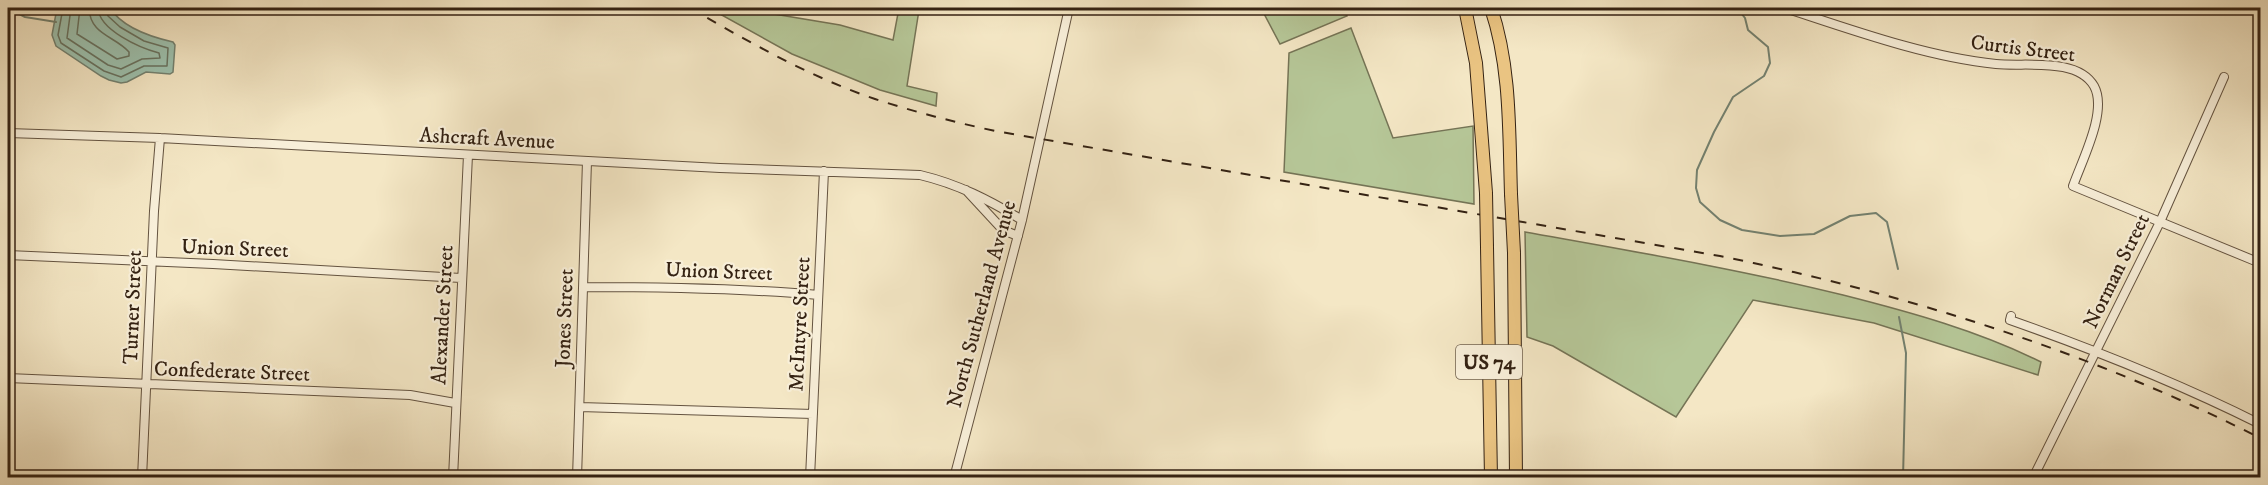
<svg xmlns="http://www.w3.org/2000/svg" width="2268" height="485" viewBox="0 0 2268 485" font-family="'IM FELL DW Pica',serif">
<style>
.green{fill:#b6c798;stroke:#757456;stroke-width:1.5}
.water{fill:#9dc1ae;stroke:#738170;stroke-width:1.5}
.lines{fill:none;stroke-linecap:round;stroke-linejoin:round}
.shore{stroke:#687260;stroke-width:1.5}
.stream{stroke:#738170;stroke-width:2}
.minor-casing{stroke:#645340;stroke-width:10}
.highway-casing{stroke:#342213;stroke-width:14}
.minor{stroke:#f8efd9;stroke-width:8}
.highway{stroke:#eac482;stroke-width:12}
.rail{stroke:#342213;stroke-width:2;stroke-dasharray:10 10;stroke-linecap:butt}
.highway-bridge-casing{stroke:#342213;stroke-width:14;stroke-linecap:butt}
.highway-bridge{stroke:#eac482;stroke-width:12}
.labels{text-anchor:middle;stroke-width:4.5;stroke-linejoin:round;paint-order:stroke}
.shield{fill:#f8efd9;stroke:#6f604e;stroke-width:1.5}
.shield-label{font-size:20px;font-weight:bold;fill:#342213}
.street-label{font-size:21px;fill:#342213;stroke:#f8efd9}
</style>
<rect width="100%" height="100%" fill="#f4e7c5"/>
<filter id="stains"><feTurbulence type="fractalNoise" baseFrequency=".00333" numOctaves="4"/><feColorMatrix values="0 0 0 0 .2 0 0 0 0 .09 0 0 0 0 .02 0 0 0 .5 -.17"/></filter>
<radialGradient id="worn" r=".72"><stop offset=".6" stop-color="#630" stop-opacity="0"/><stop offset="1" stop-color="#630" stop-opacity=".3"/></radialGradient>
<!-- green -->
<path class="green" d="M709,8H769L774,14L840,25L893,40L899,8L919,10L907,86L937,93L936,106L880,90L792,54Z
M1261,8H1342L1347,16L1280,44Z
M1351,28L1393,138L1473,126L1474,204L1284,172L1289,53Z
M1525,232C1631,251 1738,269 1843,295C1910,312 1979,331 2041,362L2038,375L1874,323L1753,300L1676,417L1553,346L1527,337Z"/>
<!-- water -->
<path class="water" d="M57,8H110C122,27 151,37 173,42L175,45L173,72L170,74L146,72L127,82L121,83L109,80L101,76L56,46L52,35Z"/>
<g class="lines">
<!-- shore -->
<path class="shore" d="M63,8L58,35L61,43L104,71L121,77L144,66H167L168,48L144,41L120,27L108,16L105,8
M71,8L67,38L108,65L121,69L142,59L160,58L159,53C140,48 99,30 98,8
M80,8L77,34L117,59L129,56V52C115,36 90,35 89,8"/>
<!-- stream -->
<path class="stream" d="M8,8L25,17L56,22
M1737,8L1745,18L1748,30L1768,47L1770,63L1764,76L1733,97L1714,132L1697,170L1696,188L1700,202L1720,220L1742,230L1780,236L1814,234L1850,216L1876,213L1887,222L1898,269
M1899,317L1906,353L1903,478"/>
<defs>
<path id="minor" d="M1785,8C1852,30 1927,57 1996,64C2026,67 2077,57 2094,86C2108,111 2082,160 2073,186L2260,263
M8,133L160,138L720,168L920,175C958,184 989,200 1022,220
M966,190L1003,230L1018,236
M8,255L213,264L461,278
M583,287C661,287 740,288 818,295
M2011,316L2010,320C2095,350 2180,384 2260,424
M8,378L410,395L455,403
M580,407L813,414
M142,478L154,211L160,138
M453,478L468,155
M577,478L587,161
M810,478L824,171
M954,478L1022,220L1069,8
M2033,478L2160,222L2224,77"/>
<path id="highway" d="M1465,8L1476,63L1486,193
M1491,8C1511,67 1509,133 1511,194
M1487,247L1491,478
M1514,253L1516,478"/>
</defs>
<!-- minor casing -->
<use href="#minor" class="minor-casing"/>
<!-- highway casing -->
<use href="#highway" class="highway-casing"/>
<!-- minor -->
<use href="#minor" class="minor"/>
<!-- highway -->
<use href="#highway" class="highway"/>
<!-- rail -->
<path class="rail" d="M690,8C749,42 810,77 875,99C915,112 954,122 995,131L1720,256C1907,294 2090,352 2260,438"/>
<defs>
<path id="highway-bridge" d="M1486,193L1487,247
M1511,194L1514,253"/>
</defs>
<!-- highway-bridge casing -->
<use href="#highway-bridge" class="highway-bridge-casing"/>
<!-- highway-bridge -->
<use href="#highway-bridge" class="highway-bridge"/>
</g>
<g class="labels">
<!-- shield labels -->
<rect class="shield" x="1456" y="345" width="66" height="34" rx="4.5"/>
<g class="shield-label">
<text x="1489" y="369">US 74</text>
</g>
<!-- street labels -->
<g class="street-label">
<text transform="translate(2023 48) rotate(7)" y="7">Curtis Street</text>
<text transform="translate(487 138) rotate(3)" y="7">Ashcraft Avenue</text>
<text transform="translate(235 248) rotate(2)" y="7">Union Street</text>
<text transform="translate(719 271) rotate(2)" y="7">Union Street</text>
<text transform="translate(2116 271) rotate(-64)" y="7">Norman Street</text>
<text transform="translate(981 304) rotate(-75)" y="7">North Sutherland Avenue</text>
<text transform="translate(132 307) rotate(-88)" y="7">Turner Street</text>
<text transform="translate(442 315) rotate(-87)" y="7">Alexander Street</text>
<text transform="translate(564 318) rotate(-88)" y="7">Jones Street</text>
<text transform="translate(799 324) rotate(-87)" y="7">McIntyre Street</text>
<text transform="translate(232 371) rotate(2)" y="7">Confederate Street</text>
</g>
</g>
<!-- margin -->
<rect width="2268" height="485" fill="none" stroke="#f4e7c5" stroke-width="30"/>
<rect x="9" y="9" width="2250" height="467" fill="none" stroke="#342213" stroke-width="3"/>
<rect x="15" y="15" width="2238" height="455" fill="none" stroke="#342213" stroke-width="1.5"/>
<rect width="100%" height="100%" filter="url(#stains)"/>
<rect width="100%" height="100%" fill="url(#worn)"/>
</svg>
